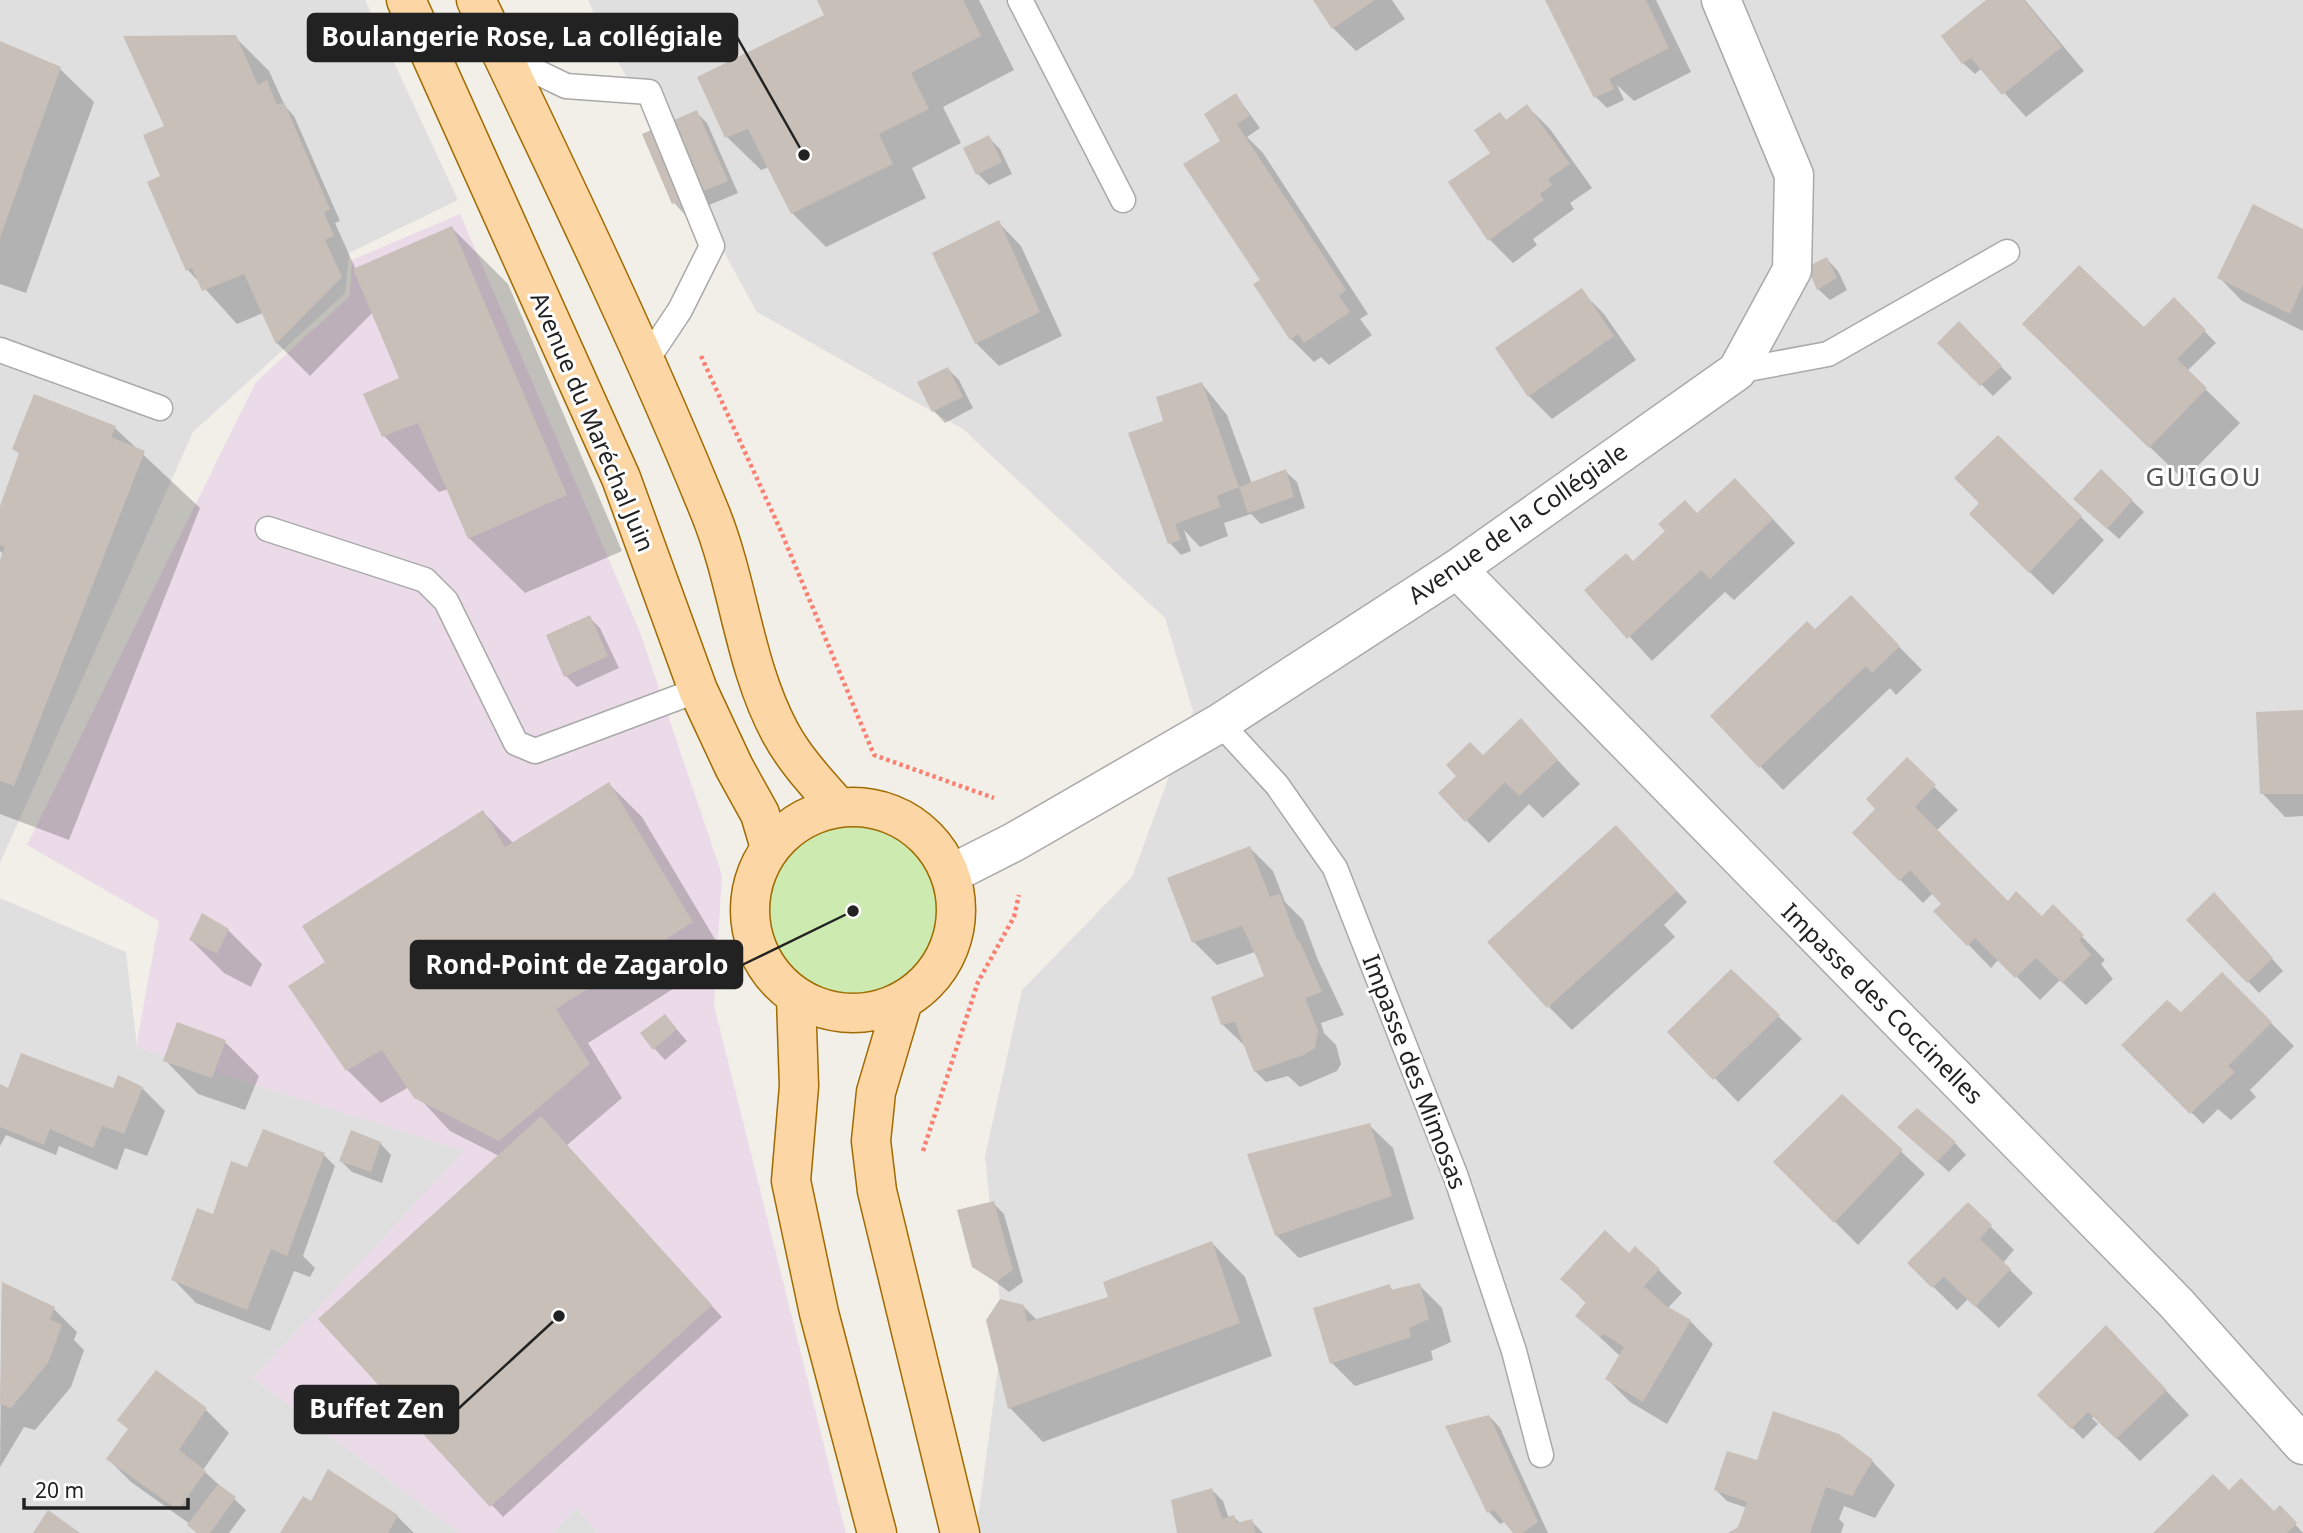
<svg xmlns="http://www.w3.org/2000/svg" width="2303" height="1533" viewBox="0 0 2303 1533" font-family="'Noto Sans',sans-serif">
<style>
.residential{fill:#e0dfdf}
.industrial{fill:#ebdbe8}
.grass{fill:#cdebb0}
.shadow{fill:#0003}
.building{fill:#c7bfb8}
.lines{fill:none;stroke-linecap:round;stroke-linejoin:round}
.lane-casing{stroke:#a9a9a9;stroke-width:27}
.street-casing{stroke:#a9a9a9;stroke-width:41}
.primary-casing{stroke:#a06b00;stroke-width:41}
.path{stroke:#fa8072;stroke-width:4.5;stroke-dasharray:3.5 3.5;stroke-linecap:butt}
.lane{stroke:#fff;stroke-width:24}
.street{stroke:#fff;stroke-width:38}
.primary{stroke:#fcd6a4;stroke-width:38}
.labels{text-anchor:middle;stroke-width:6;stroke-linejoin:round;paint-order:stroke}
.street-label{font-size:24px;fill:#222;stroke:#fff}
.neighbourhood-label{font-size:26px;letter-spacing:2px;fill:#555;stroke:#fff}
.leader{fill:none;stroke:#222;stroke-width:2.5}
.callout-dot{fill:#222;stroke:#fff;stroke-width:2.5}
.callout{fill:#222;stroke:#222;stroke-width:2.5}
.callout-label{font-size:26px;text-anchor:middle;font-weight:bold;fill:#fff}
</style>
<rect width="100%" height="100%" fill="#f2efe9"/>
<!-- residential -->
<path class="residential" d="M0,0H365L458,200L349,253L345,293L193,432L0,863Z
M588,0H2303V1533H976L1003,1331L985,1156L1022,990L1132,877L1193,711L1165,618L963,429L757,312L606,40Z
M0,898L126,952L137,1047L465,1151L253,1378L459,1533H0Z
M576,1508L598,1533H553Z"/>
<!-- industrial -->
<path class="industrial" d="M460,214L640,632L722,875L714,1005L846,1533H598L576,1508L553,1533H459L253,1378L464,1151L136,1047L159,921L27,845L256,382L350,296L352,260Z"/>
<!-- grass -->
<path class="grass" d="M750 910a103 103 0 1 1 206 0a103 103 0 1 1-206 0Z"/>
<!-- shadow -->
<path class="shadow" d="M819,0H979L1014,70L943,107L961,143L912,168L926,198L826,247L792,213L769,167L761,170L727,137L827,15Z
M1315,0H1392L1405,19L1356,51L1333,28Z
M1547,0H1656L1691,72L1634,101L1617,85L1624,100L1607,108L1596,97Z
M1989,0H2025L2084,71L2026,117L1982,68L1975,74L1963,63Z
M235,37L269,71L285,106L294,116L340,221L335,223L356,270L452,228L508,284L622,551L525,593L469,538L448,489L439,492L384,436L365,395L401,379L373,312L310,376L277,343L263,313L237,324L188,270L166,184V127Z
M0,43L60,69L94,102L26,293L0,284Z
M1236,95L1260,128L1247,137L1263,153L1368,314L1360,319L1372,335L1329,365L1321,357L1314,362L1291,339L1262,280L1222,141Z
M1527,106L1550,129L1592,188L1570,203L1574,209L1533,239L1537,245L1513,263L1490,240L1451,183L1492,154L1500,114L1507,121Z
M696,112L707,123L738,193L685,215L674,203L644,135Z
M989,138L1000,149L1012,174L989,185L978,174Z
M998,222L1021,246L1062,336L999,366L976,343Z
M2303,231V331L2242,301L2219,277Z
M1827,259L1838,271L1847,290L1830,300L1818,289Z
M1581,291L1604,314L1636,360L1552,419L1529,396Z
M2174,300L2216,343L2187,371L2240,423L2184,480L2068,368L2144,330Z
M1959,324L2012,378L1993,396L1940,343Z
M948,369L959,380L973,408L945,423L934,411Z
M1202,384L1227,415L1252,484L1285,471L1297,482L1305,508L1261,524L1251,514L1224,523L1228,536L1200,547L1184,530L1191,551L1181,555L1170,543L1165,422Z
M35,397L115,428L200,508L69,840L0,814V565L4,555L0,551V509L20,455L14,448Z
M2101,472L2144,512L2119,539L2087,510Z
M1758,503L1795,543L1734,600L1725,592L1652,661L1587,590L1634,563L1697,515Z
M1971,514L2081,517L2104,540L2053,595Z
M1851,598L1922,670L1896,695L1890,688L1783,790L1712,716L1815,632Z
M589,617L600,628L619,668L577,687L566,676Z
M2303,712V816L2285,817L2262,793Z
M1521,721L1580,784L1543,818L1529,804L1489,843L1466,820L1483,758Z
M1907,760L1958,810L1936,831L2009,903L2042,919L2053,907L2105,960L2101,964L2113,979L2086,1005L2060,980L2040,1000L1999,959L1991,968L1936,911L1943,904L1933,893L1923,903L1854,833L1878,809Z
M609,784L642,817L725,956L588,1043L622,1098L566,1146L722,1317L503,1517L321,1319L499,1156L450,1131L409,1087L381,1103L347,1070L328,963L483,812L514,844Z
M1250,848L1273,871L1285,902L1303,920L1318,960L1344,1015L1321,1023L1324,1033L1336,1045L1341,1064L1337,1071L1300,1087L1288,1076L1266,1082L1255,1071L1246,1047L1222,1024L1266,977L1255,952L1217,965L1194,942Z
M1651,863L1687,902L1664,925L1675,937L1572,1030L1549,1007Z
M2225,906L2283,971L2259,993L2189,920Z
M228,930L262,964L251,987L224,973L191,940Z
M1731,971L1802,1039L1738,1102L1670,1032Z
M2222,974L2294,1046L2250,1090L2256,1097L2231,1120L2218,1109L2203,1124L2124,1045L2182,1015Z
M665,1016L687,1041L665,1060L654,1048Z
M178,1024L225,1042L259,1076L245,1110L198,1094L165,1060Z
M0,1086L7,1089L142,1088L165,1111L147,1156L125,1148L117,1170L59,1146L56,1155L6,1135L0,1146Z
M1842,1096L1925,1174L1858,1245L1776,1162Z
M1369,1125L1393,1148L1414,1219L1299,1258L1276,1235Z
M1911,1138L1955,1143L1966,1155L1949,1172Z
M380,1143L391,1155L382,1183L352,1172L341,1161Z
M324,1155L335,1166L303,1256L315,1268L310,1277L294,1271L270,1331L196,1303L173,1279L248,1169Z
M993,1203L1004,1214L1023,1282L1009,1292L974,1266Z
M1968,1204L2014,1250L2003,1263L2033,1293L1999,1328L1968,1299L1957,1310L1909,1263Z
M1212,1243L1245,1277L1272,1356L1043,1442L1010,1408L1023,1306L1037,1320L1111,1299Z
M1629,1255L1659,1270L1682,1293L1668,1308L1690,1321L1713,1344L1667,1424L1630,1402L1607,1379L1620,1356L1577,1316L1587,1304L1563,1279Z
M2,1284L54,1309L77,1332L74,1340L84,1350L71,1387L35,1430L24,1427L0,1467Z
M1419,1285L1442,1308L1451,1342L1431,1351L1433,1360L1355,1386L1332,1363L1389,1286L1394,1291Z
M2128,1350L2189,1415L2140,1461L2094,1416L2092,1418L2098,1424L2083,1439L2039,1395Z
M156,1372L206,1410L229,1433L203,1470L246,1510L229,1533H197L190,1524L131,1482L108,1459L129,1430Z
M1489,1416L1500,1428L1548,1533H1515L1506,1521L1500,1524L1489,1512Z
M1872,1461L1895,1485L1875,1518L1844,1506L1839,1519L1844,1524L1841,1533H1732L1740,1528L1747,1508L1727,1501L1716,1490L1758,1463Z
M1212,1490L1223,1501L1229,1519L1234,1517L1241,1524L1251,1521L1263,1533H1179Z
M2229,1493L2274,1514L2280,1508L2303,1533H2155Z
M311,1503L397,1516L414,1533H283Z"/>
<!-- building -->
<path class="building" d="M817,0H963L981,36L911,73L929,109L879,134L893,164L791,214L748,129L725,138L697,77L824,15Z
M1313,0H1375L1332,29Z
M1545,0H1646L1669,48L1609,79L1614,89L1594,98Z
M1986,0H2024L2062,47L2002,95L1971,58L1962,64L1941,36Z
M236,35L258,85L267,80L277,105L284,102L330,209L324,212L334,236L325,240L342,277L276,344L244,274L202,291L192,268L186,271L147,182L160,176L143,135L164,126L123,36Z
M0,41L61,67L0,238Z
M1236,93L1250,116L1237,124L1346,290L1339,296L1350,312L1304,343L1298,334L1290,340L1253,284L1260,280L1183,164L1220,141L1204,114Z
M1527,104L1570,164L1548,179L1552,185L1540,194L1544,200L1488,241L1448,182L1490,153L1474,130L1500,112L1506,120Z
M697,110L728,181L672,204L642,134Z
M989,135L1002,162L976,175L963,148Z
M2253,204L2303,229V284L2290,314L2217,278Z
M999,220L1040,312L975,344L932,253Z
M452,226L567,495L468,539L418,423L382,437L363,394L399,378L353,269Z
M1827,257L1837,278L1817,290L1807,267Z
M2079,265L2144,327L2174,297L2206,330L2177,359L2207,388L2149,448L2022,324Z
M1582,288L1614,336L1528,397L1495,348Z
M1959,321L2002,366L1980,386L1937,343Z
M948,367L963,397L932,412L917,382Z
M1202,382L1239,487L1217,496L1221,507L1175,524L1181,540L1168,544L1128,433L1163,421L1156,397Z
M34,394L116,426L111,437L145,451L14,786L0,781V560L5,547L0,545V506L19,453L12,449Z
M1998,435L2082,516L2029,573L1969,514L1979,503L1954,478Z
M1286,469L1294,497L1248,513L1239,487Z
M2101,469L2133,500L2107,529L2073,499Z
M1735,478L1773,519L1710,579L1701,570L1627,639L1584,590L1626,553L1633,561L1665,531L1658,524L1685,500L1697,513Z
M1851,595L1900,646L1872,673L1866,666L1759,768L1710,716L1807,621L1815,629Z
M590,615L608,656L564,677L546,635Z
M2303,710V794H2260L2256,712Z
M1521,718L1558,760L1519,796L1505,782L1465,822L1438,793L1456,776L1446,765L1470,742L1483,755Z
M1907,757L1936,785L1915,807L2008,901L2016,891L2042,916L2053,904L2084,935L2079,940L2091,955L2062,983L2036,958L2015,978L1975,938L1967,946L1933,911L1941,904L1910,870L1899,881L1852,833L1875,809L1866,799Z
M609,782L693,922L556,1009L590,1064L499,1141L414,1098L382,1050L346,1071L288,986L325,962L302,926L483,810L505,847Z
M1616,825L1677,891L1547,1008L1487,942Z
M1250,846L1270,897L1280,894L1297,940H1299L1322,992L1305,998L1318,1031L1315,1048L1304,1055L1254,1072L1235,1022L1221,1025L1211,997L1264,976L1256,956L1242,926L1192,943L1167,878Z
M2214,892L2273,958L2247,983L2186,920Z
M202,913L229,929L217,954L189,940Z
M1731,969L1780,1015L1713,1080L1667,1032Z
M2222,972L2272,1022L2228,1066L2235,1072L2190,1114L2121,1045L2167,1000L2181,1012Z
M665,1014L677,1029L653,1050L640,1033Z
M177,1022L226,1040L212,1078L163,1061Z
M21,1053L113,1088L118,1075L143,1087L124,1134L102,1126L93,1148L50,1129L44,1145L0,1127V1084L8,1088Z
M1842,1094L1903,1150L1834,1223L1773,1162Z
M1917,1108L1956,1142L1937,1162L1897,1127Z
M541,1116L712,1305L490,1507L318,1319Z
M1370,1123L1392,1196L1275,1236L1247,1154Z
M263,1129L325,1153L287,1256L271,1249L247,1310L171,1280L197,1208L213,1214L231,1161L247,1167Z
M351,1130L381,1142L371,1172L339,1161Z
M994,1201L1013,1270L996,1282L972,1267L957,1210Z
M1968,1202L1992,1225L1980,1239L2011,1269L1975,1307L1944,1277L1932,1288L1907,1263Z
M1605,1230L1629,1253L1635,1246L1660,1269L1644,1286L1665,1305L1691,1320L1643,1402L1605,1379L1624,1347L1604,1334L1600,1337L1575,1316L1586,1302L1560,1279Z
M1212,1241L1240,1323L1008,1409L986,1320L1000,1299L1024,1305L1027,1322L1108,1297L1103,1282Z
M2,1282L55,1307L50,1319L62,1325L48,1363L11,1408L0,1404Z
M1420,1283L1429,1319L1409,1328L1411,1337L1330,1364L1313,1308L1390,1284L1391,1290Z
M2106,1325L2167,1390L2116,1439L2088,1412L2071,1429L2037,1395Z
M156,1370L207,1408L179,1450L206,1471L178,1510L106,1459L128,1429L117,1420Z
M1773,1411L1839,1434L1873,1460L1852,1496L1826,1487L1810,1533H1728L1738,1527L1747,1502L1714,1490L1727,1451L1757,1460Z
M1489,1415L1538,1522L1522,1533H1513L1494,1510L1487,1513L1445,1426Z
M328,1469L398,1515L388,1533H280L303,1496L311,1501Z
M2213,1474L2229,1490L2241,1478L2274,1511L2280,1505L2297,1523L2287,1533H2153Z
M218,1484L236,1497L210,1533H197L187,1525Z
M1212,1488L1222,1519L1234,1515L1237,1523L1252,1519L1256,1533H1177L1171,1500Z
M48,1510L80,1533H33Z"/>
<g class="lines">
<defs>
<path id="lane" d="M1020,0L1123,200
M502,55L566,86L649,92L712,246L680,310L646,361
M0,350L160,408
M1737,371L1828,354L2007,252
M268,529L425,580L446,601L516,743L535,751L698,690
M1220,723L1277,785L1335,868L1456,1177L1514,1351L1541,1455"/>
<path id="street" d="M1457,569L2176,1303L2303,1445
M951,874L1014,842L1220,723L1457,569L1737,371L1792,270L1794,175L1721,0"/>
<path id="primary" d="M406,0L621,478L698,690L734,767L760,814L770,848
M476,0C557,170 640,340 711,515C739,585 744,665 780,732C795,760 817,783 838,807
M750 910a103 103 0 1 1 206 0a103 103 0 1 1-206 0Z
M796,998L799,1086L791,1181L819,1313L877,1533
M903,1001L876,1092L871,1141L877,1191L960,1533"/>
</defs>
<!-- lane casing -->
<use href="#lane" class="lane-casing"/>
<!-- street casing -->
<use href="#street" class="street-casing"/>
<!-- primary casing -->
<use href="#primary" class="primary-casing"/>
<!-- path -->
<path class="path" d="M701,356L780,529L874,755L994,798
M923,1151L978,982L1014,917L1019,895"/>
<!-- lane -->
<use href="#lane" class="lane"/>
<!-- street -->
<use href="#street" class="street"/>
<!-- primary -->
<use href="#primary" class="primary"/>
</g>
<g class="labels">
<!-- street labels -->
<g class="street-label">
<text transform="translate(592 422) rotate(67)" y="8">Avenue du Maréchal Juin</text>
<text transform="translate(1518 524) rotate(-35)" y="8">Avenue de la Collégiale</text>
<text transform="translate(1882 1004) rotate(45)" y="8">Impasse des Coccinelles</text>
<text transform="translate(1414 1072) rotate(69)" y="8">Impasse des Mimosas</text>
</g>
<!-- neighbourhood labels -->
<g class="neighbourhood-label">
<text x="2204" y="486">GUIGOU</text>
</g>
</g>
<!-- callouts -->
<path class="leader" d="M804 155L737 37M853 911L742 965M559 1316L458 1409"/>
<g class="callout-dot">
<circle cx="804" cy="155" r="7"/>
<circle cx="853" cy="911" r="7"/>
<circle cx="559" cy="1316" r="7"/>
</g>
<g class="callout">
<rect x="308" y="14" width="429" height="47" rx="7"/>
<rect x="411" y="941" width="331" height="47" rx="7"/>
<rect x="295" y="1386" width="163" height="47" rx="7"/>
</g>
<g class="callout-label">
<text x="522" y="46">Boulangerie Rose, La collégiale</text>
<text x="577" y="974">Rond-Point de Zagarolo</text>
<text x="377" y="1418">Buffet Zen</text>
</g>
<!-- scale -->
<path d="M24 1498v10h164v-10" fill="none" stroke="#222222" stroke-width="3.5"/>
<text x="35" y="1498" font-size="21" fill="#222222" stroke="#ffffff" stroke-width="5" paint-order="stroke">20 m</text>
</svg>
